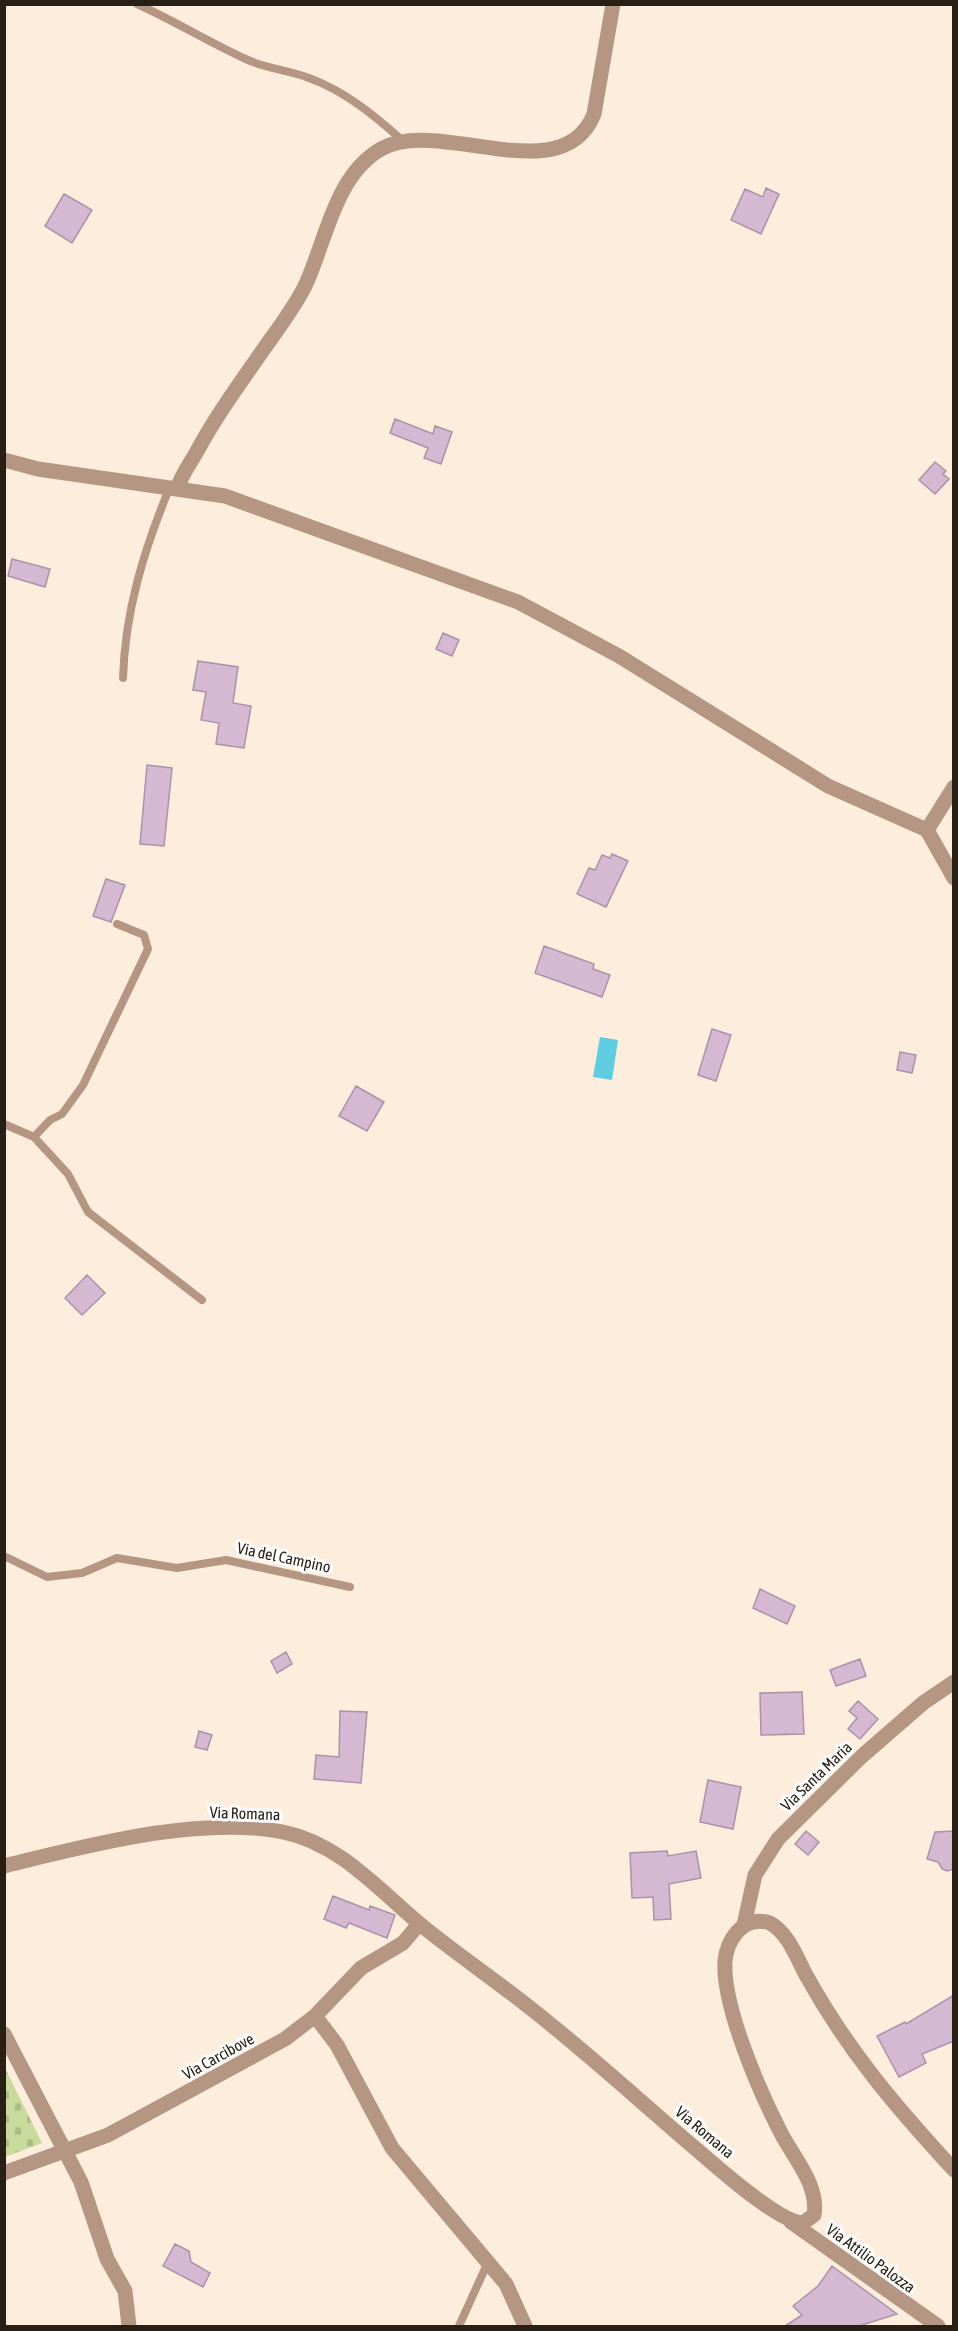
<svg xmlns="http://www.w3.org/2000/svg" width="958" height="2331" viewBox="0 0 958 2331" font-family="'Asap Condensed',sans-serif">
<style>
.cemetery{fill:url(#cemetery-stones)}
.water{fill:#5fcce2}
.building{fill:#d5b8d1;stroke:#ad91a9;stroke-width:1.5}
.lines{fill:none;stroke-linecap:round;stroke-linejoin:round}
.service{stroke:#b59683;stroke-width:8}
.minor{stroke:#b59683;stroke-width:15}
.tertiary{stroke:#b59683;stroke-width:15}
.labels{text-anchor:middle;stroke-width:6;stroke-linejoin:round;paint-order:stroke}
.street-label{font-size:16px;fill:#292015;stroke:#fff}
</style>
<defs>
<pattern id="cemetery-stones" width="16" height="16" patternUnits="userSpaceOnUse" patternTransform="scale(1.5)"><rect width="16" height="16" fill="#c8da9c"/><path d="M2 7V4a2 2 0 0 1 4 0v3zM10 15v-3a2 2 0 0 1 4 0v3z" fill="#acbb86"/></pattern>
</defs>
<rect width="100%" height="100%" fill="#fdeddc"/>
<!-- cemetery -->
<path class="cemetery" d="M4,2066L42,2143L5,2157H4Z"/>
<!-- water -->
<path class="water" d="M600,1037L618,1040L612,1080L593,1077Z"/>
<!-- building -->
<path class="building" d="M766,188L779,194L761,234L731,220L745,189L763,197Z
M64,194L92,210L72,243L45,226Z
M395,419L433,434L435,426L452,432L441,464L424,458L428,448L390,433Z
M935,462L946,471L943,474L949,479L935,494L919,480Z
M12,559L50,569L45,587L8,576Z
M443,633L459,640L452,656L436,649Z
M198,661L238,667L233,703L251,706L244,748L216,744L219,723L201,720L206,692L193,690Z
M147,765L172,768L164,846L140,844Z
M612,854L628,861L606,907L577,894L589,868L595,870L602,855L610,858Z
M106,879L125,885L111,922L93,916Z
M544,946L594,964L593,969L610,975L602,997L535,973Z
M712,1029L731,1035L716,1081L698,1075Z
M900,1052L916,1055L912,1073L897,1070Z
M356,1086L384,1102L367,1131L339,1116Z
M87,1275L105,1293L82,1315L65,1298Z
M760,1589L795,1606L787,1624L753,1608Z
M286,1652L292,1664L277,1673L271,1661Z
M860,1659L866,1676L836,1686L830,1670Z
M802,1692L804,1734L761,1735L760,1693Z
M858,1701L878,1719L860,1739L848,1729L857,1718L849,1711Z
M340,1711L367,1712L361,1783L314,1779L316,1755L339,1757Z
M199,1731L212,1735L207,1750L195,1747Z
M708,1780L741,1787L733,1829L700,1822Z
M806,1831L819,1842L808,1855L795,1844Z
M954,1831V1869L947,1871L942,1869L938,1862L927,1859L935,1832Z
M667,1851L668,1856L696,1851L701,1878L669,1884L671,1919L654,1920L653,1897L632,1898L630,1853Z
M333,1896L369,1910L370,1906L395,1915L387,1938L349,1923L346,1928L324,1919Z
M954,1995V2041L922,2054L926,2063L899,2077L877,2036L905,2022L906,2024Z
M175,2244L189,2251L191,2262L210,2273L203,2287L163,2266Z
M832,2266L897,2314L859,2326H785L802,2315L793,2306L818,2286Z"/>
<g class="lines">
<!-- service -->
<path class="service" d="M137,4C175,21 210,43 248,60C268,69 289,70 309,78C345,91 375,116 403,141
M123,678C125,611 144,550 169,489
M4,1124L34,1137L68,1174L88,1212L202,1300
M34,1137L50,1120L62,1114L83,1085L148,949L144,935L117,924
M4,1556L47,1577L82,1573L117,1558L177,1568L226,1560L350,1587
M459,2326L488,2262"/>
<!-- minor -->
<path class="minor" d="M4,460L38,469L225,496L518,602L619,656L828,786L927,830L954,878
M177,489C181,476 189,465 196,453C217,414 243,379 268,343C281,325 295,306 305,286C326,242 334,176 381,149C437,116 563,193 594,114L613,4
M927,830L954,787
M744,1925L755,1875L778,1839L861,1757L923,1703L954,1682
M315,2016L337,2045L392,2148L506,2284L525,2326
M4,2034L81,2182L107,2259L125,2291L129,2326
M4,2173L108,2135L285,2039L315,2016L361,1968L403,1943L419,1924"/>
<!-- tertiary -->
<path class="tertiary" d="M4,1866C86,1846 200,1815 283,1832C342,1844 381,1893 426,1929C461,1957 499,1983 534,2011C590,2055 642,2103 696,2149C716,2166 779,2223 803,2223L814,2215C819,2186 795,2159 782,2135C761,2095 722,2006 725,1961C726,1950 730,1940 737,1932C746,1922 758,1919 770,1923C788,1933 797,1958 806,1975C848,2051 896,2107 954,2170
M791,2222L938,2326"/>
</g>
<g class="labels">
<!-- street labels -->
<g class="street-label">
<text transform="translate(284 1557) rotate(12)" y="6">Via del Campino</text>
<text transform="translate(816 1776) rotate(-44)" y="6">Via Santa Maria</text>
<text transform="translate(245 1813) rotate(2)" y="6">Via Romana</text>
<text transform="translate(218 2056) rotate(-29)" y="6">Via Carcibove</text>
<text transform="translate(705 2132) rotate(40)" y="6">Via Romana</text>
<text transform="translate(871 2258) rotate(36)" y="6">Via Attilio Palozza</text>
</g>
</g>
<!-- border -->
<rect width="958" height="2331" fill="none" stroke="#292015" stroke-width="12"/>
</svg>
